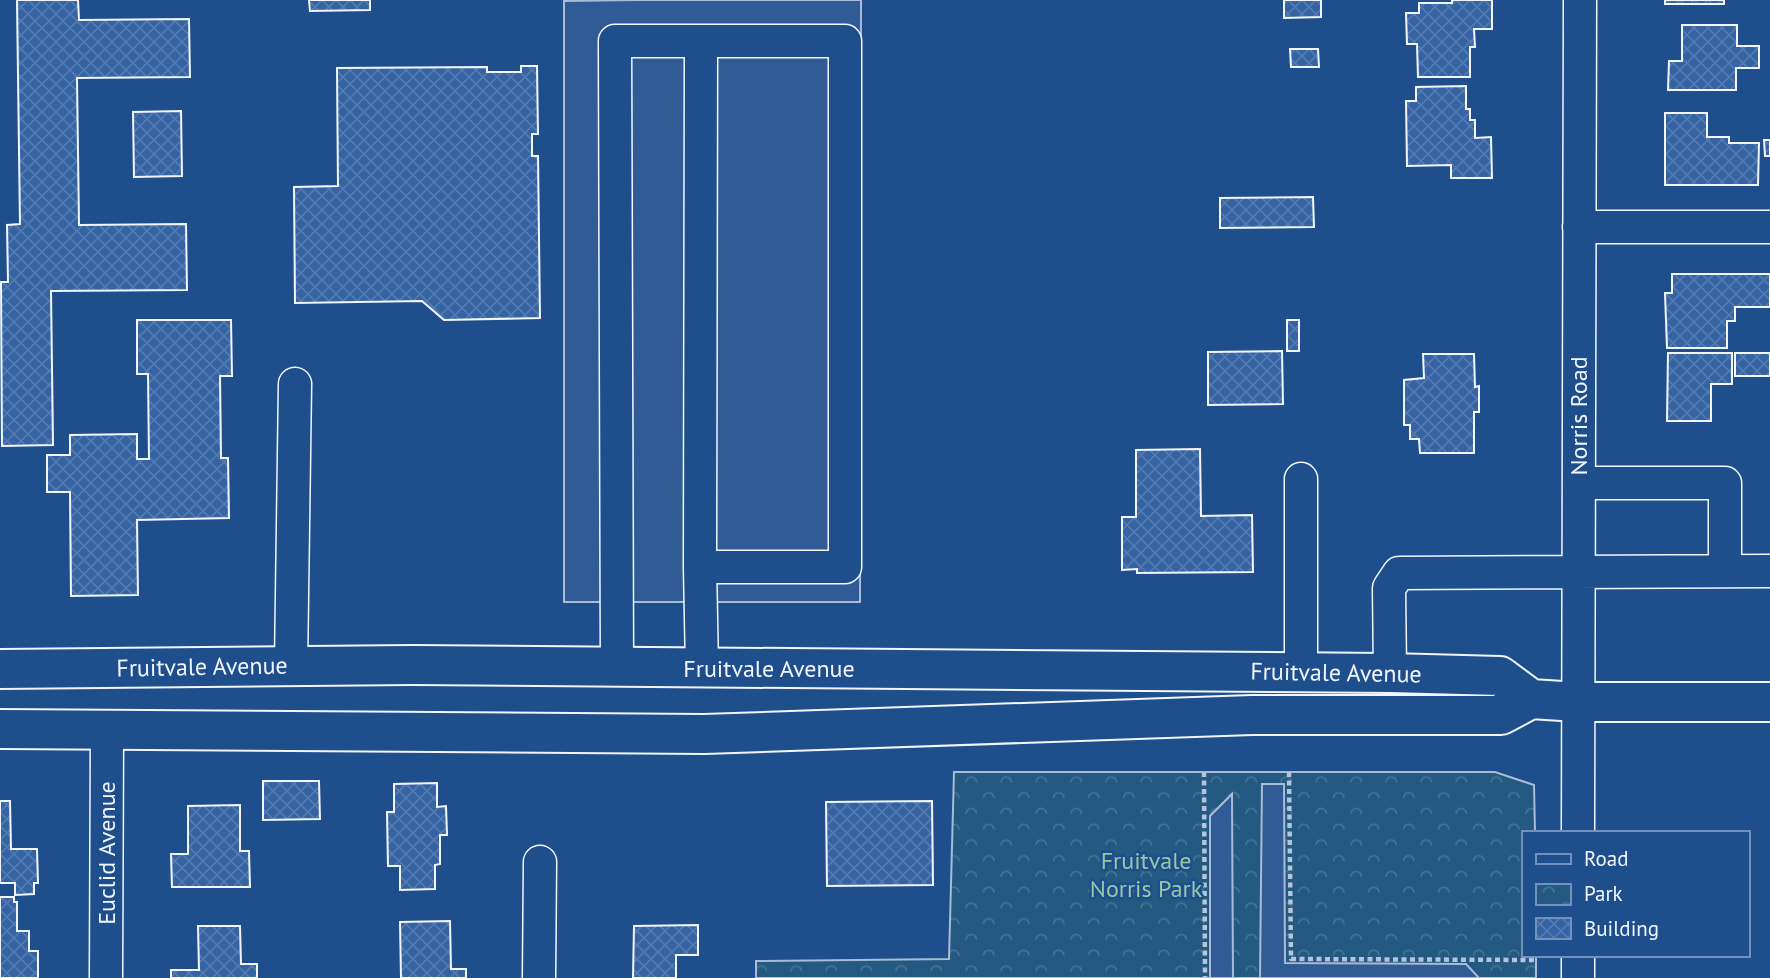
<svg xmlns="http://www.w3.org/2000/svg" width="1770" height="978" viewBox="0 0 1770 978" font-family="'PT Sans',sans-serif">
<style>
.park{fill:url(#park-crowns);stroke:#a8bbd7;stroke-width:2}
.parking{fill:#305b95;stroke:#a8bbd7;stroke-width:2}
.building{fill:url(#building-cross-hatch);stroke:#f2f6ff;stroke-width:2}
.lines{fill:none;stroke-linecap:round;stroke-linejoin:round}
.minor-casing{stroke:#f2f6ff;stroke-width:35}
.major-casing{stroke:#f2f6ff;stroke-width:42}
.path{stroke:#b3c4dc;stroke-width:4.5;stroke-dasharray:5 3.5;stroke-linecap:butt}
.minor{stroke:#1f4e8c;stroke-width:32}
.major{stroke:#1f4e8c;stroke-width:38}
.labels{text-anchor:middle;stroke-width:5;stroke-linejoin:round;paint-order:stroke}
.street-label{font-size:24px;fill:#f2f6ff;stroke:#1f4e8c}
.park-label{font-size:24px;fill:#97c8a6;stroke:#1f4e8c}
</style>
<defs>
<pattern id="park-crowns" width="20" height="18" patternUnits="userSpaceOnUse" patternTransform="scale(1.75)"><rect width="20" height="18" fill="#245a82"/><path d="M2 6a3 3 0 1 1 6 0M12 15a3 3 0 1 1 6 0" fill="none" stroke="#447295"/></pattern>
<pattern id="building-cross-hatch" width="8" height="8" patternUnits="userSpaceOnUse" patternTransform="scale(1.75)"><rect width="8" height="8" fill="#3563a3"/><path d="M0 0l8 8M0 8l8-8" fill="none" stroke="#537ab1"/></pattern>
</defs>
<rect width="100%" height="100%" fill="#1f4e8c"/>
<!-- park -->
<path class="park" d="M954,772H1495L1534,785L1535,833H1523V955H1536V978H756V961L949,959Z"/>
<!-- parking -->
<path class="parking" d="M639,0H861L860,602H564V1Z
M1262,784H1284L1285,963L1466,964L1479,978H1260Z
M1232,794L1233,978H1210V816Z"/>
<!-- building -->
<path class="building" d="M17,0H78L79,20L189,19L190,77L77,78L79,225L186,224L187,290L51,291L53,445L2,446L1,282H8L7,225L20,224Z
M309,0H370V10L310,11Z
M1284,0H1321V17L1284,18Z
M1452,0H1492V29H1474L1475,47H1470V77H1418L1417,44H1407L1406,13H1419V3H1452Z
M1665,0H1724V4H1665Z
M1682,25H1737V46H1759V68H1736V90H1668L1669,61H1682Z
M1290,49H1318L1319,67H1291Z
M521,66H537L538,134H532V156H538L540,318L444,320L422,301L295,303L294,187L338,186L337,68L487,67V72H521Z
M1466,86V109H1470V120H1475V138L1491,137L1492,178H1451V165L1407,166L1406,101H1416V87Z
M181,111L182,176L134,177L133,112Z
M1665,113H1707V137H1729V143H1759L1758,185H1665Z
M1764,140H1770V156H1765Z
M1313,197L1314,227L1220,228V198Z
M1672,274H1770V307H1735V321H1727V348H1667L1665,293H1672Z
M137,320H231L232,376H220L221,458H228L229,518L137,520L138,595L71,596L70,492H47V455H70V435L137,434V459H149L148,374H137Z
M1287,320H1299V351H1287Z
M1282,351L1283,404L1208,405V352Z
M1668,353H1732V384H1711V421H1667Z
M1735,353H1770V376H1735Z
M1423,354H1474L1475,387L1479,386V412H1474V453H1420L1419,439H1410V425H1404V380L1424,378Z
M1200,449L1201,516L1252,515L1253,572L1137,573V569L1122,570V517H1136V450Z
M263,781H319L320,819L263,820Z
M437,783V807L446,806L447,835H440V864L435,865V889L400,890V866H388L387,812H394V784Z
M0,801H10L11,849H37L38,883H34V894L15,895V883H0Z
M932,801L933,885L827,886L826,802Z
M240,805V851H249L250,887H172L171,854H188V806Z
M0,897H14V902H17V931H29V951H38V978H0Z
M450,921L451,969H466V978H401L400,922Z
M698,925V955H676V978H633L634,926Z
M198,926H240L241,964H257V978H171V970H199Z"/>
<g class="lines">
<defs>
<path id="minor" d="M1579,227H1770
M1579,483H1725V571
M700,567L701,41
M291,666L295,384
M617,668L615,41H845V567H700L702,669
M1301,673V479
M1390,673L1389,588L1399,573L1770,571
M1578,833L1580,0
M1578,955V978
M106,978L107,729
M539,978L540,862"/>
<path id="major" d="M0,669L412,665L1390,673L1500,676L1531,699
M0,729L704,734L1252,715H1501L1531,699L1578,702H1770"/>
</defs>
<!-- minor casing -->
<use href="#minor" class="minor-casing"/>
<!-- major casing -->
<use href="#major" class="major-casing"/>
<!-- path -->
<path class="path" d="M1204,772L1205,978
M1289,772L1291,959L1536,960"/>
<!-- minor -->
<use href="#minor" class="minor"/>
<!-- major -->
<use href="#major" class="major"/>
</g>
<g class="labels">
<!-- street labels -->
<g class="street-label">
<text transform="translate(1579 416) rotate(-90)" y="8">Norris Road</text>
<text transform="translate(202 667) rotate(-1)" y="8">Fruitvale Avenue</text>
<text x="769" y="677">Fruitvale Avenue</text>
<text transform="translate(1336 673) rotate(1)" y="8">Fruitvale Avenue</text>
<text transform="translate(107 853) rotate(-90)" y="8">Euclid Avenue</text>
</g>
<!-- park labels -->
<g class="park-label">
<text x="1146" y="869">Fruitvale<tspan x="1146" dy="28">Norris Park</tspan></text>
</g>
</g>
<!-- legend -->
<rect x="1522" y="831" width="228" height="126" fill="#1f4e8c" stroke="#7391ba" stroke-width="2"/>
<rect x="1536" y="854" width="35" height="10" fill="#1f4e8c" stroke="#7391ba" stroke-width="2"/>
<text x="1584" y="866" font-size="21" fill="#f2f6ff">Road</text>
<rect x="1536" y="884" width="35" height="21" fill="url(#park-crowns)" stroke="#7391ba" stroke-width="2"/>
<text x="1584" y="901" font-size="21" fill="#f2f6ff">Park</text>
<rect x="1536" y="918" width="35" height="21" fill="url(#building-cross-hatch)" stroke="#7391ba" stroke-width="2"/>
<text x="1584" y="936" font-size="21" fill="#f2f6ff">Building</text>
</svg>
